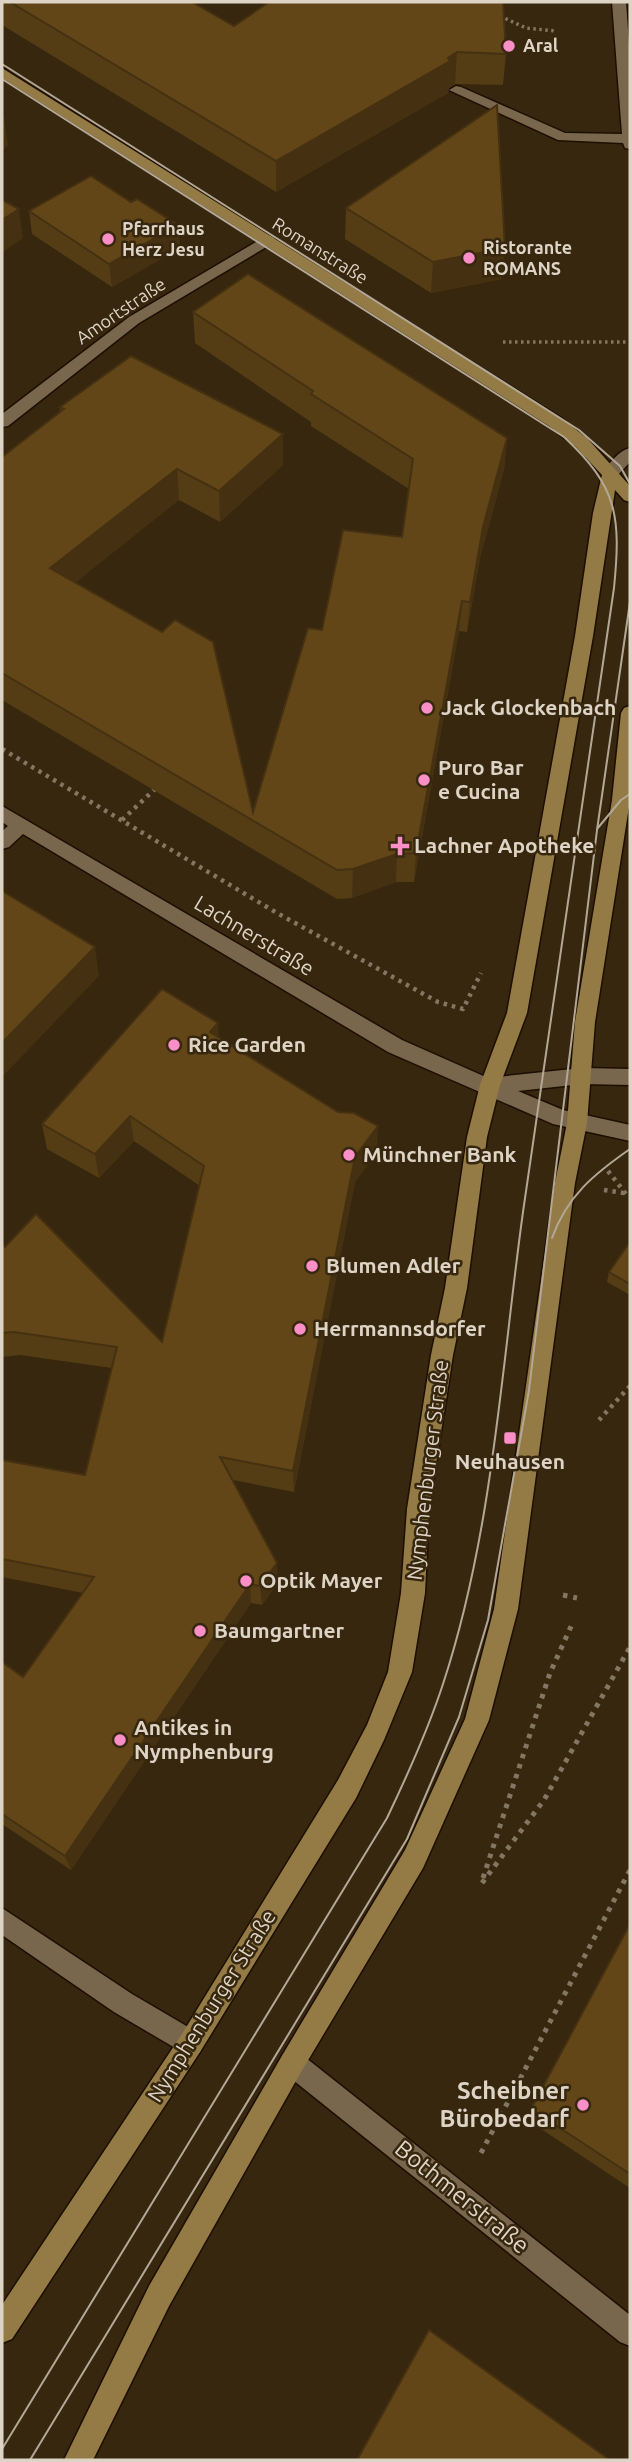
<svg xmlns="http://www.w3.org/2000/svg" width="632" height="2462" viewBox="0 0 632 2462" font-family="Ubuntu,sans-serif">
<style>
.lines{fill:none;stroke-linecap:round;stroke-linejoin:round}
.minor-casing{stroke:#1d0f00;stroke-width:3}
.major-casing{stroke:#1d0f00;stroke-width:3}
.path-far2{stroke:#837662;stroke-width:3.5;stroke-dasharray:2.5 3.5;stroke-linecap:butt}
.path-far1{stroke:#837662;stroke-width:4.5;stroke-dasharray:3.5 5;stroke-linecap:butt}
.path{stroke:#837662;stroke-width:5;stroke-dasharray:4.5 6;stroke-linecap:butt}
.minor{fill:#79674d;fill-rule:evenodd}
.major{fill:#947b45;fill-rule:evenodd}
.tram{stroke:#b3a897;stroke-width:2}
.wall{fill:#543c15}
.shaded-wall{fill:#453111}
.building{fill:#624618;stroke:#453111;stroke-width:2}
.poi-dot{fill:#fa8fc8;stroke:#36270e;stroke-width:2.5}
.labels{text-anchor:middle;stroke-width:5;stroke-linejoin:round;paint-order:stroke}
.far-poi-label{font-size:18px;font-weight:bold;fill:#ded4c6;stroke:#36270e;text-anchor:start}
.far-street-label{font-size:18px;fill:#ded4c6;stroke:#36270e}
.poi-label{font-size:21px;font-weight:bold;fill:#ded4c6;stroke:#36270e;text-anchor:start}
.street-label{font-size:21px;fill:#ded4c6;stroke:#36270e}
.near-poi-label{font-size:24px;font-weight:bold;fill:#ded4c6;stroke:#36270e;text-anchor:end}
.near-street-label{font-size:24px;fill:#ded4c6;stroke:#36270e}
</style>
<rect width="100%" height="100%" fill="#36270e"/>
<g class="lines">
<defs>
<path id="minor" d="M612,2H626L630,58V149L625,148L623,143L558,140L449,90L456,86L461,87L565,133L622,134Z
M268,235L273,237L275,240L273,243L139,323L8,426L2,427V414L129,317Z
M630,448V462L617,476H605L603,472C609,463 620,450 630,448Z
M2,806L402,1040L488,1078L582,1068L630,1069V1085L582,1084L518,1091L563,1110L630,1125V1141L553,1124L388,1052L23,834L9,847L2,849V831L8,826L2,822Z
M2,1908L132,1994L200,2034L204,2043L200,2052L191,2056L182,2052L114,2012L2,1935Z
M292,2050L301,2054L630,2315V2346L620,2342L283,2072L279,2063L283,2054Z"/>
<path id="major" d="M2,68L561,418L587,438L630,486V502L624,500L615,490L593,636L527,1013L500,1085L487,1137L467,1288L453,1355L429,1509L425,1593L412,1672L384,1740L356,1798L200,2052L12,2339L2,2343V2305L182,2034L338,1780L367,1725L388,1672L401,1593L407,1509L431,1355L445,1288L467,1137L480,1085L507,1013L575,636L593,513L602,475L575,446L549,426L2,78Z
M630,706V800L595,1022L587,1123L575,1183L518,1609L489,1720L423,1868L301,2072L169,2306L93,2460H64L149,2286L283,2054L405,1850L465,1719L494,1609L555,1183L567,1123L575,1022L612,800L621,713L624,708Z"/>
</defs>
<!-- minor casing -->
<use href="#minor" class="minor-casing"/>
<!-- major casing -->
<use href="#major" class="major-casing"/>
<!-- path-far2 -->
<path class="path-far2" d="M500,16L526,28L555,31
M503,342H630"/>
<!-- path-far1 -->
<path class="path-far1" d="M2,749L277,913L438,1002L463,1009L481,973
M122,820L155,789
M608,1171L626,1194
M604,1190L630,1194
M599,1420L630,1386"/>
<!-- path -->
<path class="path" d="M563,1595L577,1598
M483,1878L550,1673L573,1622
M482,1883L544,1800L630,1647
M481,2153L630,1870"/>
<!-- minor -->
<use href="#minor" class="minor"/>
<!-- major -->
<use href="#major" class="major"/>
<!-- tram -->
<path class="tram" d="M2,64L579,430L620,466L630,484
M2,79L564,437C618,487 621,517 614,588C584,796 552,1004 523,1212C501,1370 493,1532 443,1684C428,1730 408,1774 387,1818L2,2449
M597,829L621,800L630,794
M552,1238C567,1196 594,1174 630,1149
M30,2460L407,1839L459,1717L488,1620L529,1390L597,830L630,602"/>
</g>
<!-- wall -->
<path class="wall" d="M2,2H192L234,26L506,54L503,85L455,84L449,88L448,93L276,192L2,25Z
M131,202L178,225L180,248L112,287L32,234L29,211Z
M346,208L505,248L502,279L431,293L345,239Z
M193,312L507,438L504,470L480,558L467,632L459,631L414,882H396L352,898L337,899L2,700V457L60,412V407L283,465L220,522L179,500L75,582L253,812L322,630L402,537L409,489L311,426V422L195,343Z
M219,1037L377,1152L355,1182L294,1492L233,1480L278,1583L262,1605L251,1603L71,1870L2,1824V1662L23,1677L83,1593L2,1577V1460L85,1475L112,1368L20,1355L2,1357V1243L5,1247L162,1342L200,1186L134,1141L99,1178L47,1149L42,1124Z
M630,1242V1295L607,1282L609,1272Z
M630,1923V2188L526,2119Z
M429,2330L610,2460H356Z"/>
<!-- shaded-wall -->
<path class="shaded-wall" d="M457,52L455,84L449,88L448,93L276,192V161Z
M4,117L8,146L2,150V118Z
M19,209L23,238L2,253V220Z
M178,225L180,248L112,287L109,264Z
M505,248L502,279L431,293L433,262Z
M283,434V465L220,522L219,491Z
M507,438L504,470L480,558L467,632L470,602L483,527Z
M177,469L179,500L55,599L50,568Z
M462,601L459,631L414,882L416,853Z
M397,854L396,882L352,898L353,869Z
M95,947L99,976L2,1077V1043Z
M218,1023L220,1049L210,1032Z
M130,1116L134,1141L99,1178L95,1154Z
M378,1126L377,1152L355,1182L294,1492L293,1471L355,1157Z
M277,1563L278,1583L262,1605L260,1586Z
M250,1584L251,1603L71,1870L65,1856Z"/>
<!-- building -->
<path class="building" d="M10,2H192L234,26L269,2H503L506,54L457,52L448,58L450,61L276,161Z
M497,105L505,248L433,262L346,208Z
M91,176L131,202L137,199L178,225L109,264L29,211Z
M2,200L19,209L2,220Z
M248,274L507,438L483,527L470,602L462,601L416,853L397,854L353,869L337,870L2,673V457L64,409L60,407L131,356L283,434L219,491L177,469L50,568L162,632L175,620L213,642L253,812L308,628L322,630L343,530L402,537L413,459L311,394L313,391L193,312Z
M2,891L95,947L2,1043Z
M162,989L218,1023L210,1032L338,1112L354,1113L378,1126L355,1157L293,1471L220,1457L277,1563L260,1586L250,1584L65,1856L2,1814V1662L23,1677L94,1577L2,1559V1460L85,1475L117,1347L14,1332L2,1333V1243L5,1247L36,1214L162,1342L204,1166L130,1116L95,1154L42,1124Z
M630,1242V1284L609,1272Z
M630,1924V2174L531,2109Z
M429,2330L610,2460H357Z"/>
<!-- markers -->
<g class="poi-dot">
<circle cx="509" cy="46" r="7"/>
<circle cx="108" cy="239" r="7"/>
<circle cx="469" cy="258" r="7"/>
<circle cx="427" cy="708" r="7"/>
<circle cx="424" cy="780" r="7"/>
<path d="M396.5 835.5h7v7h7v7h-7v7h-7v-7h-7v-7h7z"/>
<circle cx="174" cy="1045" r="7"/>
<circle cx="349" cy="1155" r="7"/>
<circle cx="312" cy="1266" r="7"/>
<circle cx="300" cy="1329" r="7"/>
<rect x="503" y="1431" width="14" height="14" rx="3.5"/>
<circle cx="246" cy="1581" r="7"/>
<circle cx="200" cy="1631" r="7"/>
<circle cx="120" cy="1740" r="7"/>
<circle cx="583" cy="2105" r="7"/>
</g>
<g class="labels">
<!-- far-poi labels -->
<g class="far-poi-label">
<text x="523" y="52">Aral</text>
<text x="122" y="235">Pfarrhaus<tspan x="122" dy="21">Herz Jesu</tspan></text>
<text x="483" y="254">Ristorante<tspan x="483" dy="21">ROMANS</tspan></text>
</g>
<!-- far-street labels -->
<g class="far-street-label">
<text transform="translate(320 251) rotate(32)" y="6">Romanstraße</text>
<text transform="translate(121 311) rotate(-34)" y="6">Amortstraße</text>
</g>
<!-- poi labels -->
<g class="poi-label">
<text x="441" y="715">Jack Glockenbach</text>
<text x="438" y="775">Puro Bar<tspan x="438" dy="24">e Cucina</tspan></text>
<text x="414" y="853">Lachner Apotheke</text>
<text x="188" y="1052">Rice Garden</text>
<text x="363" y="1162">Münchner Bank</text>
<text x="326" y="1273">Blumen Adler</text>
<text x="314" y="1336">Herrmannsdorfer</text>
<text x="510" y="1469" text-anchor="middle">Neuhausen</text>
<text x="260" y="1588">Optik Mayer</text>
<text x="214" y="1638">Baumgartner</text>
<text x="134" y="1735">Antikes in<tspan x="134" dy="24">Nymphenburg</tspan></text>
</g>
<!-- street labels -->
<g class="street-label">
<text transform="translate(254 936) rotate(31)" y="7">Lachnerstraße</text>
<text transform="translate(428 1470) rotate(-83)" y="7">Nymphenburger Straße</text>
<text transform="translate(212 2006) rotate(-58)" y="7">Nymphenburger Straße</text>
</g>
<!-- near-poi labels -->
<g class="near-poi-label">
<text x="569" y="2099">Scheibner<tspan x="569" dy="28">Bürobedarf</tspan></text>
</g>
<!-- near-street labels -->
<g class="near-street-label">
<text transform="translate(462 2197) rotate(39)" y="8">Bothmerstraße</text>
</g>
</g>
<!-- border -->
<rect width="632" height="2462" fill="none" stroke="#ded4c6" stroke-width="7"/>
</svg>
